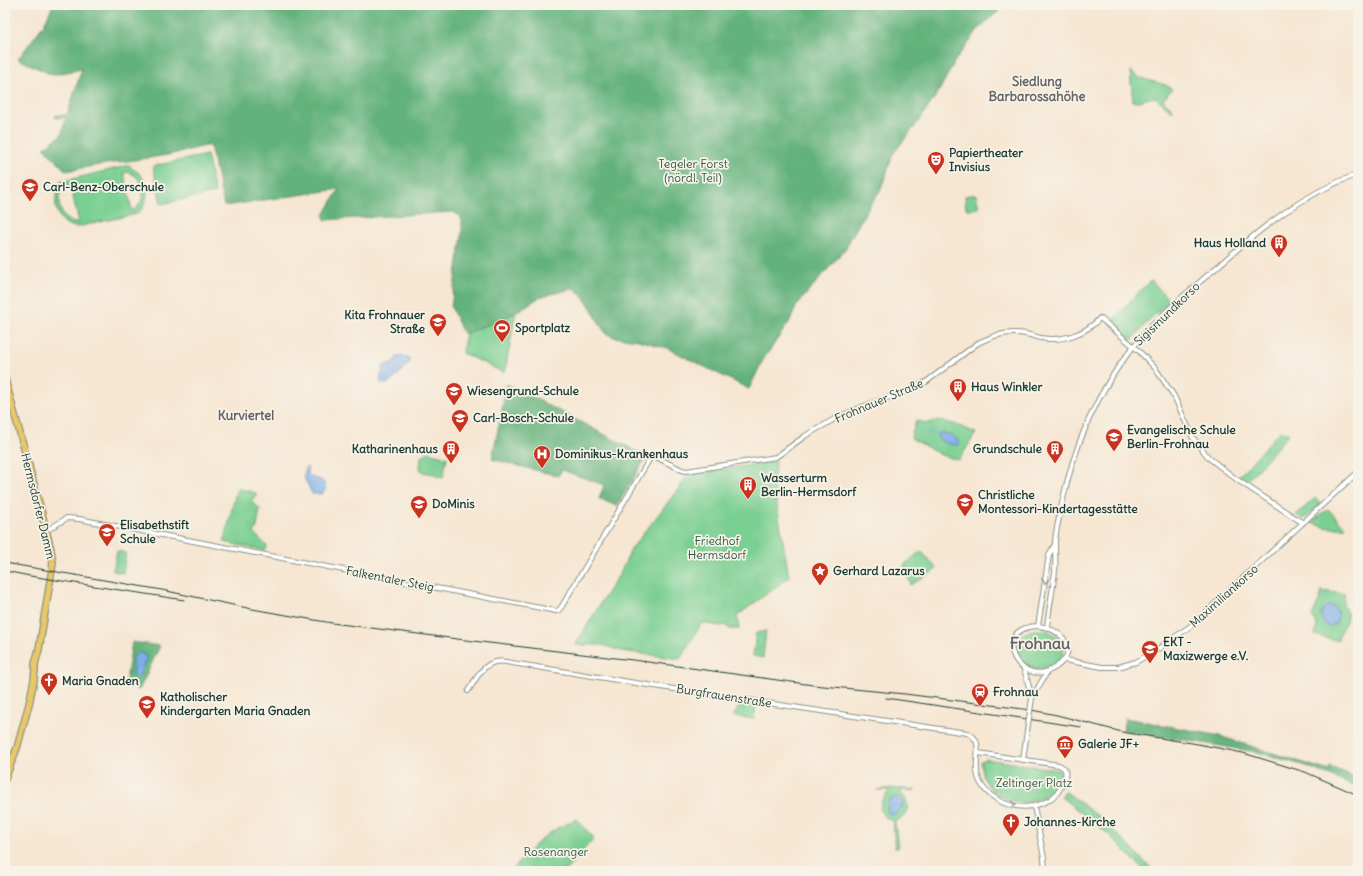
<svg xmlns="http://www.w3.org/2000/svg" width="1363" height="876" viewBox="0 0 1363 876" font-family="Delius,sans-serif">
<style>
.green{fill:#7acf92;stroke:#4c8663;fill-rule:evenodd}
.forest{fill:#63b27c;stroke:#417858}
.water{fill:#7dade8;stroke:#4e758e}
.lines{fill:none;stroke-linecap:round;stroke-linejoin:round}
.stream{stroke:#7dade8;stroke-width:1}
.minor-casing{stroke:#8a9283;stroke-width:6}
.major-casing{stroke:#8a9283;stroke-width:8}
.minor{stroke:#fff;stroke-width:4}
.major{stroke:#eac769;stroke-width:5.5}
.tram{stroke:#1f3d34;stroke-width:1}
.minor-bridge-casing{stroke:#8a9283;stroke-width:6;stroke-linecap:butt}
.minor-bridge{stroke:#fff;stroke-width:4}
.oneway{stroke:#8f9e9a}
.labels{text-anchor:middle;stroke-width:3.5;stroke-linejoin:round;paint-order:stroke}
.poi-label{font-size:12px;font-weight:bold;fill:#1f3d34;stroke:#f7f3e8;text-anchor:start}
.park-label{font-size:12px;fill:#315a47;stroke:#f7f3e8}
.street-label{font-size:12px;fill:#1f3d34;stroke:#f7f3e8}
.neighbourhood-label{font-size:13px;font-weight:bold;fill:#656465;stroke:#f7f3e8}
.district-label{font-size:16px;font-weight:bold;fill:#656465;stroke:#f7f3e8}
</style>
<rect width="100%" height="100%" fill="#f7f3e8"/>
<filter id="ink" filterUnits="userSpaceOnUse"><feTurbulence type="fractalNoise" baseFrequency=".025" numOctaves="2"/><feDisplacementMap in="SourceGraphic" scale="8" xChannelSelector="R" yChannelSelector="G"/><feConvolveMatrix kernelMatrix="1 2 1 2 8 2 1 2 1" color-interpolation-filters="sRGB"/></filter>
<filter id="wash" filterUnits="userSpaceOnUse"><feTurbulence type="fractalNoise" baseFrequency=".012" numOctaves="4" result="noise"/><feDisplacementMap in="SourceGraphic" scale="16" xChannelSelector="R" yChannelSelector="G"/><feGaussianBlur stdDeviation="0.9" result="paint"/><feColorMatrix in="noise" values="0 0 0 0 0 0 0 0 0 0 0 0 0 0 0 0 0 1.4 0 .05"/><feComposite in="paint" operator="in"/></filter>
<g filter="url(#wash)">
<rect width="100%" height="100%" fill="#f6e6d2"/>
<!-- green -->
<path class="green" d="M1132,70L1131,72L1140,78L1166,85L1172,89L1163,100L1173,109L1172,111L1155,97L1133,102L1130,71Z
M207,155L215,193L161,204L153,166Z
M130,165L131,168C150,176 152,202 137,214L76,227C56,225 50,200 61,184L60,182ZM126,172C145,174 149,203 132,211L124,173ZM70,184L79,222C60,228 50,189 70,184Z
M975,194L976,195L979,208L968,209L966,208L965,196Z
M1150,281L1153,282L1170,301L1150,319L1131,341L1111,325L1110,322Z
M516,312L505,371L503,372L462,353L466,333L500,320Z
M939,420L957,425L976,433L959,460L941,455L911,438L916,421L928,423Z
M1281,431L1289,434L1247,481L1239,476L1279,432Z
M428,452L447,457L443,478L436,476L434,474L423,472L420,469L421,457Z
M776,461L773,481L789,577L737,616L739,629H730L725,625L719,626L702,623L680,659L621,651L602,645H575L600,604L620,573L632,548L676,492L688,475Z
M237,488L256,493V496L251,501L260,509L257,527L254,533L267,546L265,551L224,542Z
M1315,498L1322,504L1304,519L1296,515Z
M1328,509L1345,527V528H1329L1311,523Z
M117,551L126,553L123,573L113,571Z
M921,551L937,569L911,585L904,565Z
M1322,591L1345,594L1343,605C1351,619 1346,619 1341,631C1339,634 1339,638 1338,641L1315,635L1317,626L1312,617C1315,606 1320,602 1322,591Z
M1033,630C1063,626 1078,660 1045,669C1022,675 996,640 1033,630Z
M766,631L763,658L753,656L756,633Z
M741,704L756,706L754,719L733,716Z
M986,759L1059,770L1061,775C1045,818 980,807 981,761Z
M892,788L915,790H902L901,793C911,804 910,816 895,821L898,848H895L893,821C881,818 877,808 884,798C886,794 888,794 889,790H877Z
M1065,791L1103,820L1151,868L1152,871H1145L1108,834L1061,797Z
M576,819L594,838L565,871H512C524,856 539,839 556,829C562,826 569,823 576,819Z"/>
<!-- forest -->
<path class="forest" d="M53,5H1005L978,30L956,59L939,91L919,121L893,154L881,189L866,211L845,249L797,305L790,321L763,360L749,389L667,348L638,340L614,337L607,334L602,328L590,306L575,288L540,297L516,312L500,320L466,333H463L451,307L462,235V220L454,212L325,220L324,215L339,189L224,206L210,145L168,155L93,166L66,171L44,148L61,135L66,118H55L56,115H67L82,69L52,75L18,59L44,24Z
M507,384L644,455L645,459L617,506L599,499L604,485L562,470L558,476L492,459Z
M132,642L160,646L139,690L126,681Z
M1125,718L1216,735L1329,771L1330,767L1358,778V788L1306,766L1257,752L1123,730Z"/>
<!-- water -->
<path class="water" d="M400,356L408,357L410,361C404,370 396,378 387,384L381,383L380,380L381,372H383V366L393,362L397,357Z
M943,433C949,434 958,436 959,444L957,445C949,445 944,443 938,438L937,434Z
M306,467H307L308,475C316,482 325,475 325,490L322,494H312C310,491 310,488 308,485C302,475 304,478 306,467Z
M1328,605C1338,606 1340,614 1336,623L1329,627C1319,621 1318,611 1328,605Z
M138,652L147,657L139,676L136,679C132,669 129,660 138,652Z
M895,797C909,798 902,812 892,815L887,811L888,801Z"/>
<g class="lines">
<!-- stream -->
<path class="stream" d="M922,433L927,434L933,432L938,434"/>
</g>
</g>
<g filter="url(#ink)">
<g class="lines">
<defs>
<path id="minor" d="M46,531L67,518L79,519L556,611L559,610L562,606L652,455L682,470L686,471L776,457L805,436L838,417L867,405L910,390L926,382L978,343C991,337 1002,332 1017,333C1025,333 1033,336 1041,338C1061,342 1086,334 1100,318L1138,350L1155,368L1174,396L1193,438L1209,458L1236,479L1303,523
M1038,626C1061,628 1081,650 1056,667C1019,692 987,628 1038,626Z
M1038,626L1049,555L1055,544
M1047,627C1049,608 1053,590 1055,571C1056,561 1055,553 1055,544C1055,532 1059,520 1061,508C1073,449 1095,394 1133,347C1157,317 1187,293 1216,268C1260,229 1302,194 1358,174
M1065,660L1102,667H1118L1136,662L1158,649L1192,625L1358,472
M1024,669L1032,698
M468,691C475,681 482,665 495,662C500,661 507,662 512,663L654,686L967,733C984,739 975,757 977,771C978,782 985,792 995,798C1016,813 1053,809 1063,783C1065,777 1067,774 1064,768L1059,765L978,753
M1031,705L1032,698L1047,672
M1023,760L1027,731
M1034,806L1044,858L1045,871"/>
<path id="major" d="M5,379L41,510L51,550L53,563L39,649L35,664V670L34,680L29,704L17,748L5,779"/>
</defs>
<!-- minor casing -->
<use href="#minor" class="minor-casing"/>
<!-- major casing -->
<use href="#major" class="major-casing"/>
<!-- minor -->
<use href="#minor" class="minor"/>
<!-- major -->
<use href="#major" class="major"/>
<!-- tram -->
<path class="tram" d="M5,563L162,590L252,609L332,623L481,642L641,661L813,685L905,694L1031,710L1057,715L1122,732L1198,744L1243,753L1305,772L1358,795
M5,571L30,576L184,600
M886,698L1081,727"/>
<defs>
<path id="minor-bridge" d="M1027,731L1031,705"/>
</defs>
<!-- minor-bridge casing -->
<use href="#minor-bridge" class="minor-bridge-casing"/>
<!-- minor-bridge -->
<use href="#minor-bridge" class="minor-bridge"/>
</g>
<!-- one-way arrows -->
<defs><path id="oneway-chevron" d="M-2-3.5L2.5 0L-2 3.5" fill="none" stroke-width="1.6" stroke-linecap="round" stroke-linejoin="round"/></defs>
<g class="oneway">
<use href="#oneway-chevron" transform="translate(1045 581) rotate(98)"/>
<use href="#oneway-chevron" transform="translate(1013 805) rotate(12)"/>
</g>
</g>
<!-- icons -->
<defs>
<symbol id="theatre-pin" viewBox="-11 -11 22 30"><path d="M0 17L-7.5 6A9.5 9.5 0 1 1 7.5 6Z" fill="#c8321e" stroke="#f7f3e8"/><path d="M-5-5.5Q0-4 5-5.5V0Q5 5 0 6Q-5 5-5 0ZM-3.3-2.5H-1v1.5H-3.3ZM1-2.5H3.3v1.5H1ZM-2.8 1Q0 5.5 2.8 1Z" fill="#fff"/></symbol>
<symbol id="school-pin" viewBox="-11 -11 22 30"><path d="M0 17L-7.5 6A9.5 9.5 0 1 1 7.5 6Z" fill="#c8321e" stroke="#f7f3e8"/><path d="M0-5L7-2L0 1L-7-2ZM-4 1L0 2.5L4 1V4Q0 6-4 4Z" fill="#fff"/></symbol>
<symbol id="building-pin" viewBox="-11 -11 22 30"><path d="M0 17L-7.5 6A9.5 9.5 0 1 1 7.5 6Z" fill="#c8321e" stroke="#f7f3e8"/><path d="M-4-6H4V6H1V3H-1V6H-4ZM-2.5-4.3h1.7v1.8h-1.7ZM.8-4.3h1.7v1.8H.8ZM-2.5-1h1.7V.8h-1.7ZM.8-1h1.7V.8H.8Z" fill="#fff"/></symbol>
<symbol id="stadium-pin" viewBox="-11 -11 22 30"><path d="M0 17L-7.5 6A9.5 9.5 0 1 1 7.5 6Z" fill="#c8321e" stroke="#f7f3e8"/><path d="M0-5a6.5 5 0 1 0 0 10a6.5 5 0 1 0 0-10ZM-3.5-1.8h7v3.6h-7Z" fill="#fff"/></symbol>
<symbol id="hospital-pin" viewBox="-11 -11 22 30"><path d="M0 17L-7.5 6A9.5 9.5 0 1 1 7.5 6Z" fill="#c8321e" stroke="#f7f3e8"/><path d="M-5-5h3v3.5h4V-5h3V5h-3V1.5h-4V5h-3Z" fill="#fff"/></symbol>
<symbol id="sight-pin" viewBox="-11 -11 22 30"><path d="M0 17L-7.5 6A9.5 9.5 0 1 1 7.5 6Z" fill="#c8321e" stroke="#f7f3e8"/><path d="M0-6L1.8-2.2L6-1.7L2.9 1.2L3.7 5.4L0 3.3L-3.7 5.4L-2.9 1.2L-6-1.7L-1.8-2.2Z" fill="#fff"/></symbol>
<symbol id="church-pin" viewBox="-11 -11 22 30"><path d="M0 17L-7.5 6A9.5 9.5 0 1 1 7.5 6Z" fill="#c8321e" stroke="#f7f3e8"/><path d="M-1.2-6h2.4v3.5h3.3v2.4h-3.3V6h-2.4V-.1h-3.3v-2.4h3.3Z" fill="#fff"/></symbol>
<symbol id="station-pin" viewBox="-11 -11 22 30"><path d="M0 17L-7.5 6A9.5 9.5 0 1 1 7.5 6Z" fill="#c8321e" stroke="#f7f3e8"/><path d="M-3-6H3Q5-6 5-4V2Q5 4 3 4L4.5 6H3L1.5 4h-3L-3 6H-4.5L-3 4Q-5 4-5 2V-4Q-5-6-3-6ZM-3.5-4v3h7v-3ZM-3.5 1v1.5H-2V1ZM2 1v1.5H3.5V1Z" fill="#fff"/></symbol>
<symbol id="museum-pin" viewBox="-11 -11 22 30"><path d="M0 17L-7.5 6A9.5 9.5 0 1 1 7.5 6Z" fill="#c8321e" stroke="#f7f3e8"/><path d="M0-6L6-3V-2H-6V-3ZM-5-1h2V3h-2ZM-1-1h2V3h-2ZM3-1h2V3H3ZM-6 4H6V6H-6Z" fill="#fff"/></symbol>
</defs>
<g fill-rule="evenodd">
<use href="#theatre-pin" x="926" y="150" width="20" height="27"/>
<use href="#school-pin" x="20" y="177" width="20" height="27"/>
<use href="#building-pin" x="1269" y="233" width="20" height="27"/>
<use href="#school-pin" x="428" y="312" width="20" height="27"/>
<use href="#stadium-pin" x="492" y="318" width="20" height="27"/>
<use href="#building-pin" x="948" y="377" width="20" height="27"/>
<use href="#school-pin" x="444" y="381" width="20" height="27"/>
<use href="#school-pin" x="450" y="408" width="20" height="27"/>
<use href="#school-pin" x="1104" y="427" width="20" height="27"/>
<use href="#building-pin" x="441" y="439" width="20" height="27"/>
<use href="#building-pin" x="1045" y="439" width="20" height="27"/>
<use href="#hospital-pin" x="532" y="444" width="20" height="27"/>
<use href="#building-pin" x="738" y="475" width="20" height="27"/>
<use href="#school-pin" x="955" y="492" width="20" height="27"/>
<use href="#school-pin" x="409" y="494" width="20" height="27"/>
<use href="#school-pin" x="97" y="522" width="20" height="27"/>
<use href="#sight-pin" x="810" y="561" width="20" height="27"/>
<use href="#school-pin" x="1140" y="639" width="20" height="27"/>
<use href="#church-pin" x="39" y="671" width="20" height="27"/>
<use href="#station-pin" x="970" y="682" width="20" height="27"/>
<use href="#school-pin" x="137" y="694" width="20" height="27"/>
<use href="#museum-pin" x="1055" y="734" width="20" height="27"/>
<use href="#church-pin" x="1001" y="812" width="20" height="27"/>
</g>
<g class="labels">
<!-- poi labels -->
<g class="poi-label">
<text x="949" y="157">Papiertheater<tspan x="949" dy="14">Invisius</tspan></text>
<text x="43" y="191">Carl-Benz-Oberschule</text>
<text x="1266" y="247" text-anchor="end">Haus Holland</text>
<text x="425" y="319" text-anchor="end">Kita Frohnauer<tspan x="425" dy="14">Straße</tspan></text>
<text x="515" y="332">Sportplatz</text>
<text x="971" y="391">Haus Winkler</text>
<text x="467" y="395">Wiesengrund-Schule</text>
<text x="473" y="422">Carl-Bosch-Schule</text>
<text x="1127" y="434">Evangelische Schule<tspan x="1127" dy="14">Berlin-Frohnau</tspan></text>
<text x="438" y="453" text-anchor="end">Katharinenhaus</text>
<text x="1042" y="453" text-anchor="end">Grundschule</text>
<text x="555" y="458">Dominikus-Krankenhaus</text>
<text x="761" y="482">Wasserturm<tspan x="761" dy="14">Berlin-Hermsdorf</tspan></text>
<text x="978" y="499">Christliche<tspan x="978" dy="14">Montessori-Kindertagesstätte</tspan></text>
<text x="432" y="508">DoMinis</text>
<text x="120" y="529">Elisabethstift<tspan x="120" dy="14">Schule</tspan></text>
<text x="833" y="575">Gerhard Lazarus</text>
<text x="1163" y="646">EKT -<tspan x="1163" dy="14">Maxizwerge e.V.</tspan></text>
<text x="62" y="685">Maria Gnaden</text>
<text x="993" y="696">Frohnau</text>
<text x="160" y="701">Katholischer<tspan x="160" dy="14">Kindergarten Maria Gnaden</tspan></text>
<text x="1078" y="748">Galerie JF+</text>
<text x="1024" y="826">Johannes-Kirche</text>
</g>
<!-- park labels -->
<g class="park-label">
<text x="693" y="168">Tegeler Forst<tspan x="693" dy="14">(nördl. Teil)</tspan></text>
<text x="717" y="545">Friedhof<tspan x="717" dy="14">Hermsdorf</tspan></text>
<text x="1034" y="787">Zeltinger Platz</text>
<text x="556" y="856">Rosenanger</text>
</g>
<!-- street labels -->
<g class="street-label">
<text transform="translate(1167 314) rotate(-44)" y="4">Sigismundkorso</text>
<text transform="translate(879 401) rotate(-23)" y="4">Frohnauer Straße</text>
<text transform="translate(38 506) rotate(76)" y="4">Hermsdorfer Damm</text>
<text transform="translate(390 579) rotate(11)" y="4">Falkentaler Steig</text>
<text transform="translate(1224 596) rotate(-42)" y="4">Maximiliankorso</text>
<text transform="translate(724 696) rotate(9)" y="4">Burgfrauenstraße</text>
</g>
<!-- neighbourhood labels -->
<g class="neighbourhood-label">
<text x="1037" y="86">Siedlung<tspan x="1037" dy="15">Barbarossahöhe</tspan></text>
<text x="246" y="420">Kurviertel</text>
</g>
<!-- district labels -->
<g class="district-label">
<text x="1040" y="649">Frohnau</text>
</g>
</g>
<!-- margin -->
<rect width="1363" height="876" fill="none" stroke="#f7f3e8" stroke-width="20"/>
</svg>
